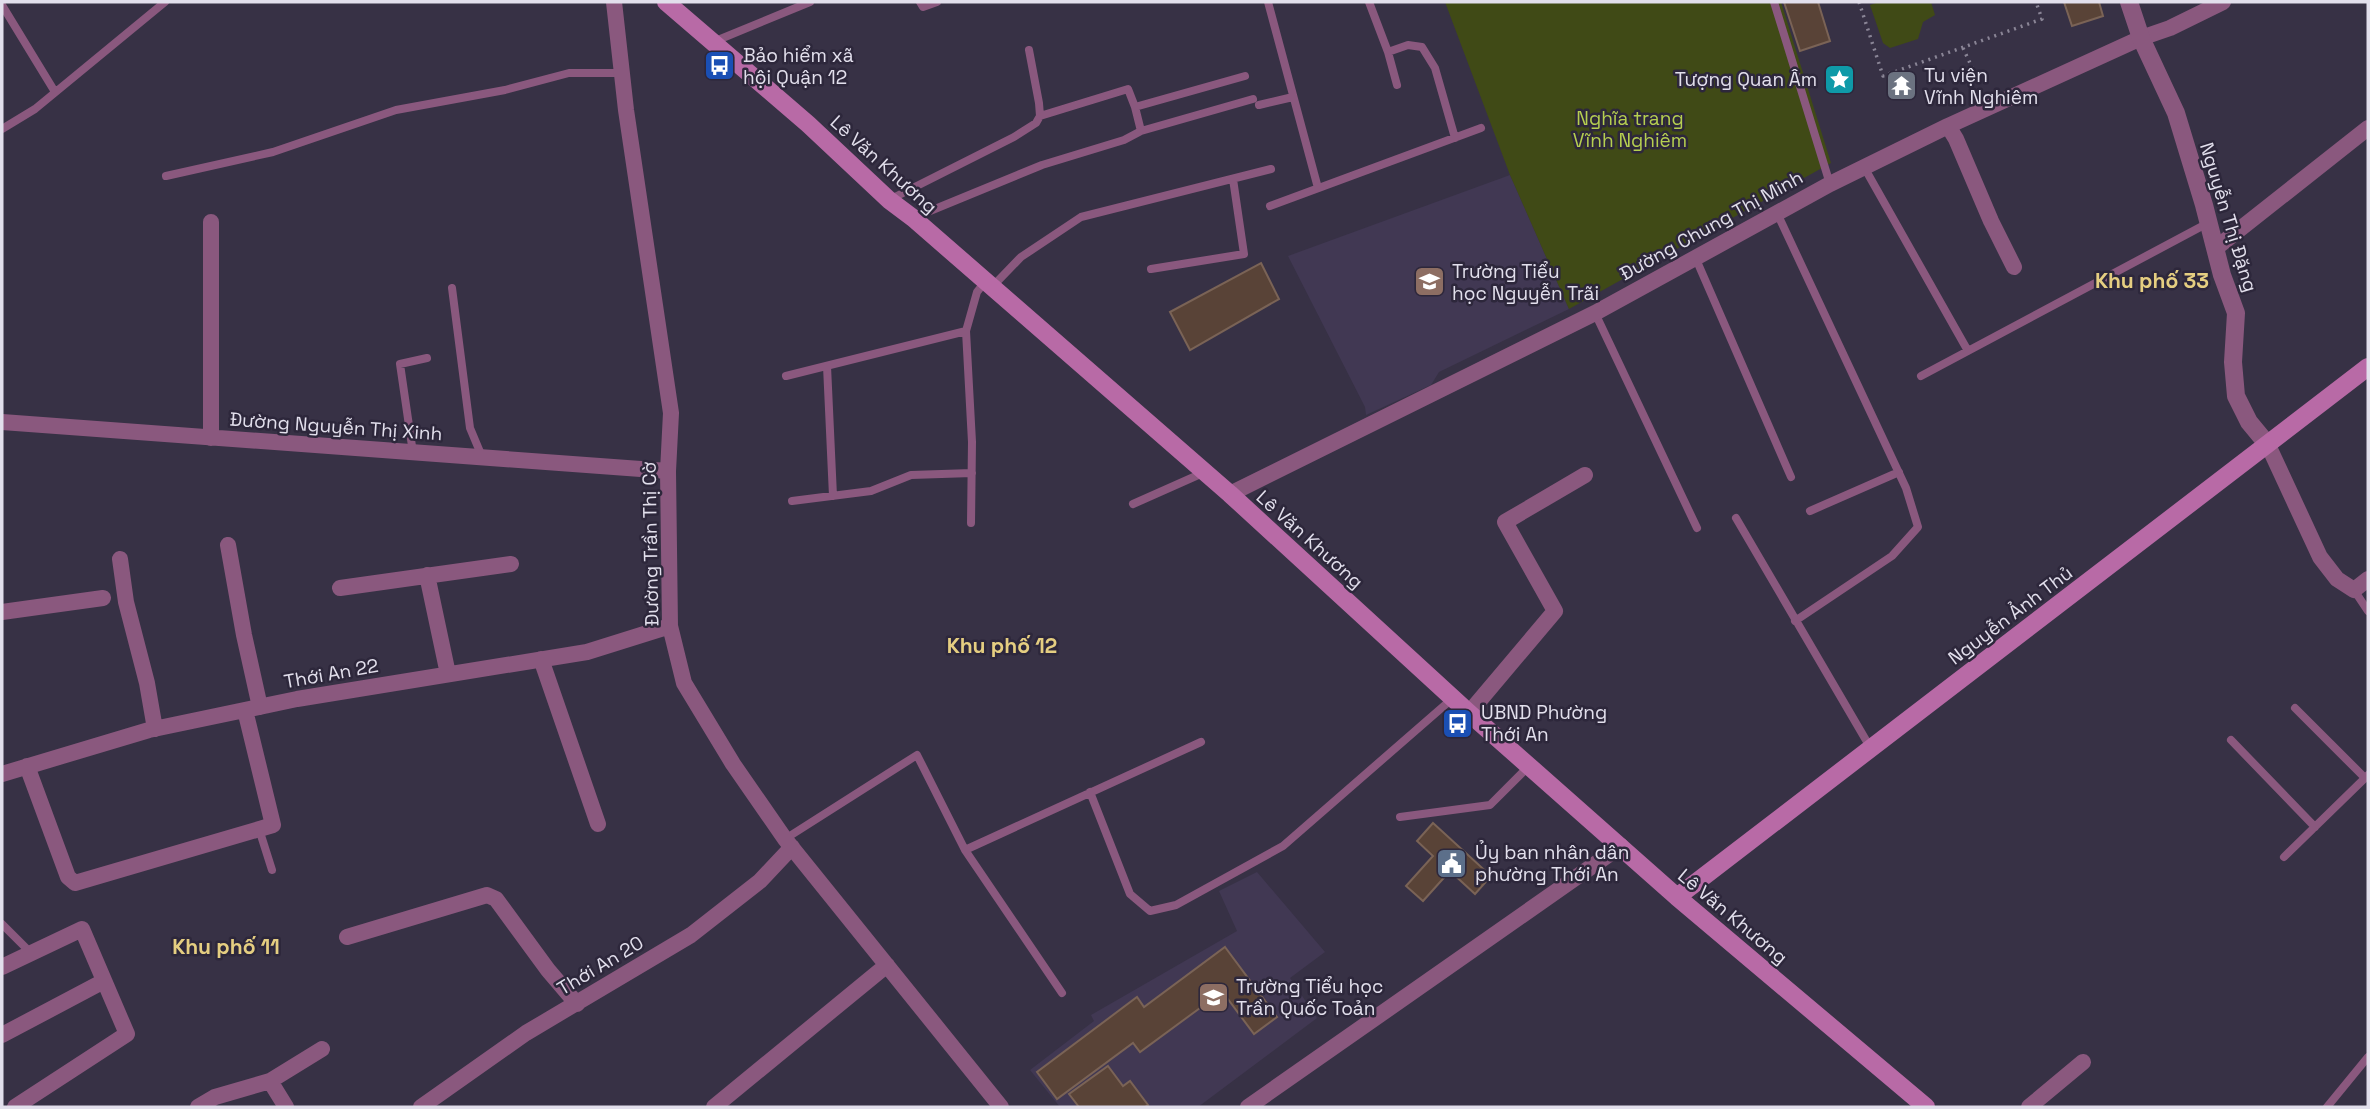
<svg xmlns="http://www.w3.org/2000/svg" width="2370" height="1109" viewBox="0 0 2370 1109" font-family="'Space Grotesk',sans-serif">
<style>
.built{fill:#413853}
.green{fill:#404a16}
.building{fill:#594337;stroke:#7a6356;stroke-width:2}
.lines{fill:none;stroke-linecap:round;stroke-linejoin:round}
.path{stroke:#8a8596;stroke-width:3.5;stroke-dasharray:2 5;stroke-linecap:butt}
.service{stroke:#8a587e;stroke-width:8}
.minor{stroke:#8a587e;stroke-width:16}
.tertiary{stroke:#8a587e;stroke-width:18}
.secondary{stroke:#b86aa6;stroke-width:18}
.labels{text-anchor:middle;stroke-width:5;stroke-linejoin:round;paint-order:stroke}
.poi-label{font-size:19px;fill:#e2dfec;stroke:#2d273b;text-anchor:start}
.park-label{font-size:19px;fill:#b6cf50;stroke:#2d273b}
.street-label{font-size:19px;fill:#e2dfec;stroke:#2d273b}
.neighbourhood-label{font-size:21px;font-weight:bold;fill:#e5ce81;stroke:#2d273b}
</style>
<rect width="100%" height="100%" fill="#373145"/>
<!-- built -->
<path class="built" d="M1510,175L1569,309L1439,372L1431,385L1366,415L1365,407L1288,256Z
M1257,872L1325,952L1290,978L1317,1018L1198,1107H1060L1030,1070L1094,1021L1091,1015L1237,931L1219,891Z"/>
<!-- green -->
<path class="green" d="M1445,2H1781L1831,163L1569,309L1510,175Z
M1879,2H1931L1935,15L1923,22L1918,39L1890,48L1883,43L1870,5Z"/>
<!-- building -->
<path class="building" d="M1784,2H1818L1830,41L1800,51Z
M2064,2H2099L2103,16L2072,26Z
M1261,263L1279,299L1190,350L1170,312Z
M1433,823L1491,876L1475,894L1450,871L1423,901L1406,886L1433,856L1417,841Z
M1225,947L1277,1017L1254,1034L1227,998L1220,1003L1215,997L1140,1052L1133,1043L1057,1099L1037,1072L1137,997L1144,1007Z
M1108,1066L1123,1086L1130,1081L1148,1105L1145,1107H1079L1069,1094Z"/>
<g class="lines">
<!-- path -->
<path class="path" d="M1859,2L1883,76L2042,19L2036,2
M1963,48L1975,74"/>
<!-- service -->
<path class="service" d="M920,2L923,7L937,2
M1268,2L1318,188
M1369,2L1388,52L1397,85
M1774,2L1830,184
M2,5L55,92
M713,42L810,2
M1388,52L1408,45L1422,47L1435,68L1455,138
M1259,105L1293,97
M1040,116L1128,89L1135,107L1245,76
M2,129L35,109L165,2
M1141,131L1253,99
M1864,167L1968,351
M166,176L273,152L396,110L505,90L569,73H622
M889,200L1014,137L1036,123L1040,116L1039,103L1029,50
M1270,206L1481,128
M1777,213L1906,488L1918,527L1892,556L1795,621
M913,218L1042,165L1124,140L1141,131L1135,107
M1696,259L1791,477
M1151,269L1244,254L1233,179
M992,287L1021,257L1081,217L1271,169
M452,288L470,428L483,459
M1595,313L1697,528
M827,366L833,496
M786,376L966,331
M1921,376L2208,223
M413,453L400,364L427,358
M792,501L871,491L911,475L972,473
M1133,504L1205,472
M1810,511L1899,472
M1736,518L1870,747
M971,523L972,442L966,331L977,292L985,282
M2354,590L2368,611
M2295,708L2365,778
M2231,740L2315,827
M1090,792L1130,894L1150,911L1176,905L1283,846L1453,698
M1400,817L1490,805L1529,766
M259,829L272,870
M785,839L917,755L965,850L1201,742
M965,850L1062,993
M2284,857L2368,775
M2,924L31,953
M2327,1107L2368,1057"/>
<!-- minor -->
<path class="minor" d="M614,2L626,110L671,413L668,471L670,626L684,683L733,764L785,839L1001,1107
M1948,126L1956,139L1991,221L2014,267
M211,222V438
M2216,248L2368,128
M2,422L668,471
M2268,445L2320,557L2337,579L2354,590L2368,579
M1230,494L1595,313L1830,184L1948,126L2141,38L2170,28L2223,2
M228,545L244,635L260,707
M120,559L126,602L147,683L155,729
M427,575L448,674
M340,588L511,564
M2,612L103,598
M541,659L598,824
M1469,713L1555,611L1505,522L1585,475
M27,766L68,877L75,883L273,825L245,710
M2,774L149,730L297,699L587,652L670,626
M347,937L487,895L496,899L548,970L577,1004
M2,967L82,929L127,1034L15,1107
M2,1035L104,981
M270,1081L322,1049
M198,1107L215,1097L270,1081L286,1107
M421,1107L526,1033L691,935L760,881L792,847
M714,1107L887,965
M1248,1107L1621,846
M2029,1107L2083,1062"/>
<!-- tertiary -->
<path class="tertiary" d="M2129,2L2141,38L2176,113L2204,205L2222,275L2236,313L2233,362L2236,396L2249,422L2268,445"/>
<!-- secondary -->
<path class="secondary" d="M666,2L808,124L889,200L913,218L1230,494L1469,713L1677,897L1926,1107
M1677,897L2368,367"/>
</g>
<!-- icons -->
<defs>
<symbol id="bus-square" viewBox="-11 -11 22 22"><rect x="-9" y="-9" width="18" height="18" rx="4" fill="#1a4fb4" stroke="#2d273b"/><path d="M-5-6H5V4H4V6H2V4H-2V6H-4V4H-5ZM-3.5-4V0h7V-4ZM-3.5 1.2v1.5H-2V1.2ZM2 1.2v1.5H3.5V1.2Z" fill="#fff"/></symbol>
<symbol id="sight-square" viewBox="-11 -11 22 22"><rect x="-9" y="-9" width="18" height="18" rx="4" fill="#0f9aa8" stroke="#2d273b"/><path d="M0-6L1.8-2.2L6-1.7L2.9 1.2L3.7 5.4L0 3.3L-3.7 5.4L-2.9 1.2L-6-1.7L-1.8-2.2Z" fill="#fff"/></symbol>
<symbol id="temple-square" viewBox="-11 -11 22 22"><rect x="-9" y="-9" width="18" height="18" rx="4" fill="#6b7280" stroke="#2d273b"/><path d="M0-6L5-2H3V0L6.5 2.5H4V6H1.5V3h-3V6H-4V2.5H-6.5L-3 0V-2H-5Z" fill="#fff"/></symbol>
<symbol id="school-square" viewBox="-11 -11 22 22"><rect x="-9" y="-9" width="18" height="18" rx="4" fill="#8d6e63" stroke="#2d273b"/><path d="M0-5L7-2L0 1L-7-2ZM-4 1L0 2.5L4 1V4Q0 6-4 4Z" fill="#fff"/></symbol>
<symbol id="civic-square" viewBox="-11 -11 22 22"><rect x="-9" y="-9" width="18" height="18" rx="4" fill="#5c6f8a" stroke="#2d273b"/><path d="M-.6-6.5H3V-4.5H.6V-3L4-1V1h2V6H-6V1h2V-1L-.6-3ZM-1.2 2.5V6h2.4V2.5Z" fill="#fff"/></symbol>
</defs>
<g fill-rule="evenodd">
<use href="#bus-square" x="702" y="48" width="35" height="35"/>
<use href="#sight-square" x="1822" y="62" width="35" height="35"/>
<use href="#temple-square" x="1884" y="68" width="35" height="35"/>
<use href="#school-square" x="1412" y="264" width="35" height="35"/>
<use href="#bus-square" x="1440" y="706" width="35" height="35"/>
<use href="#civic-square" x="1434" y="846" width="35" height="35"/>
<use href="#school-square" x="1196" y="980" width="35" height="35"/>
</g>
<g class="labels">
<!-- poi labels -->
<g class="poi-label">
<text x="743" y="62">Bảo hiểm xã<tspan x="743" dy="22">hội Quận 12</tspan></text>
<text x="1924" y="82">Tu viện<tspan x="1924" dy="22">Vĩnh Nghiêm</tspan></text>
<text x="1817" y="86" text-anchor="end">Tượng Quan Âm</text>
<text x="1452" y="278">Trường Tiểu<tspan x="1452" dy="22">học Nguyễn Trãi</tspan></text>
<text x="1481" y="719">UBND Phường<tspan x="1481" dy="22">Thới An</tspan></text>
<text x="1475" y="859">Ủy ban nhân dân<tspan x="1475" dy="22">phường Thới An</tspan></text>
<text x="1236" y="993">Trường Tiểu học<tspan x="1236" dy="22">Trần Quốc Toản</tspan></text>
</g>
<!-- park labels -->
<g class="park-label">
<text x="1630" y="125">Nghĩa trang<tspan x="1630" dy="22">Vĩnh Nghiêm</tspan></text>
</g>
<!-- street labels -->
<g class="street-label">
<text transform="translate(884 164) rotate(42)" y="7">Lê Văn Khương</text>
<text transform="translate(2229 217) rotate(73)" y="7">Nguyễn Thị Đặng</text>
<text transform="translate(1711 225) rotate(-29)" y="7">Đường Chung Thị Minh</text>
<text transform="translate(336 426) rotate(4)" y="7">Đường Nguyễn Thị Xinh</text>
<text transform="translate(1310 539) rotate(42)" y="7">Lê Văn Khương</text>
<text transform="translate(650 544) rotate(-91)" y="7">Đường Trần Thị Cờ</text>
<text transform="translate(2010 615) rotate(-37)" y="7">Nguyễn Ảnh Thủ</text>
<text transform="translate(331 673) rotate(-10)" y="7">Thới An 22</text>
<text transform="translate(1733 916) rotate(40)" y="7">Lê Văn Khương</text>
<text transform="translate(600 965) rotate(-31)" y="7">Thới An 20</text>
</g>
<!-- neighbourhood labels -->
<g class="neighbourhood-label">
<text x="2152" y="288">Khu phố 33</text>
<text x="1002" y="653">Khu phố 12</text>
<text x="226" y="954">Khu phố 11</text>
</g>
</g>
<!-- border -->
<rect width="2370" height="1109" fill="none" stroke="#e2dfec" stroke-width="7"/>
</svg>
